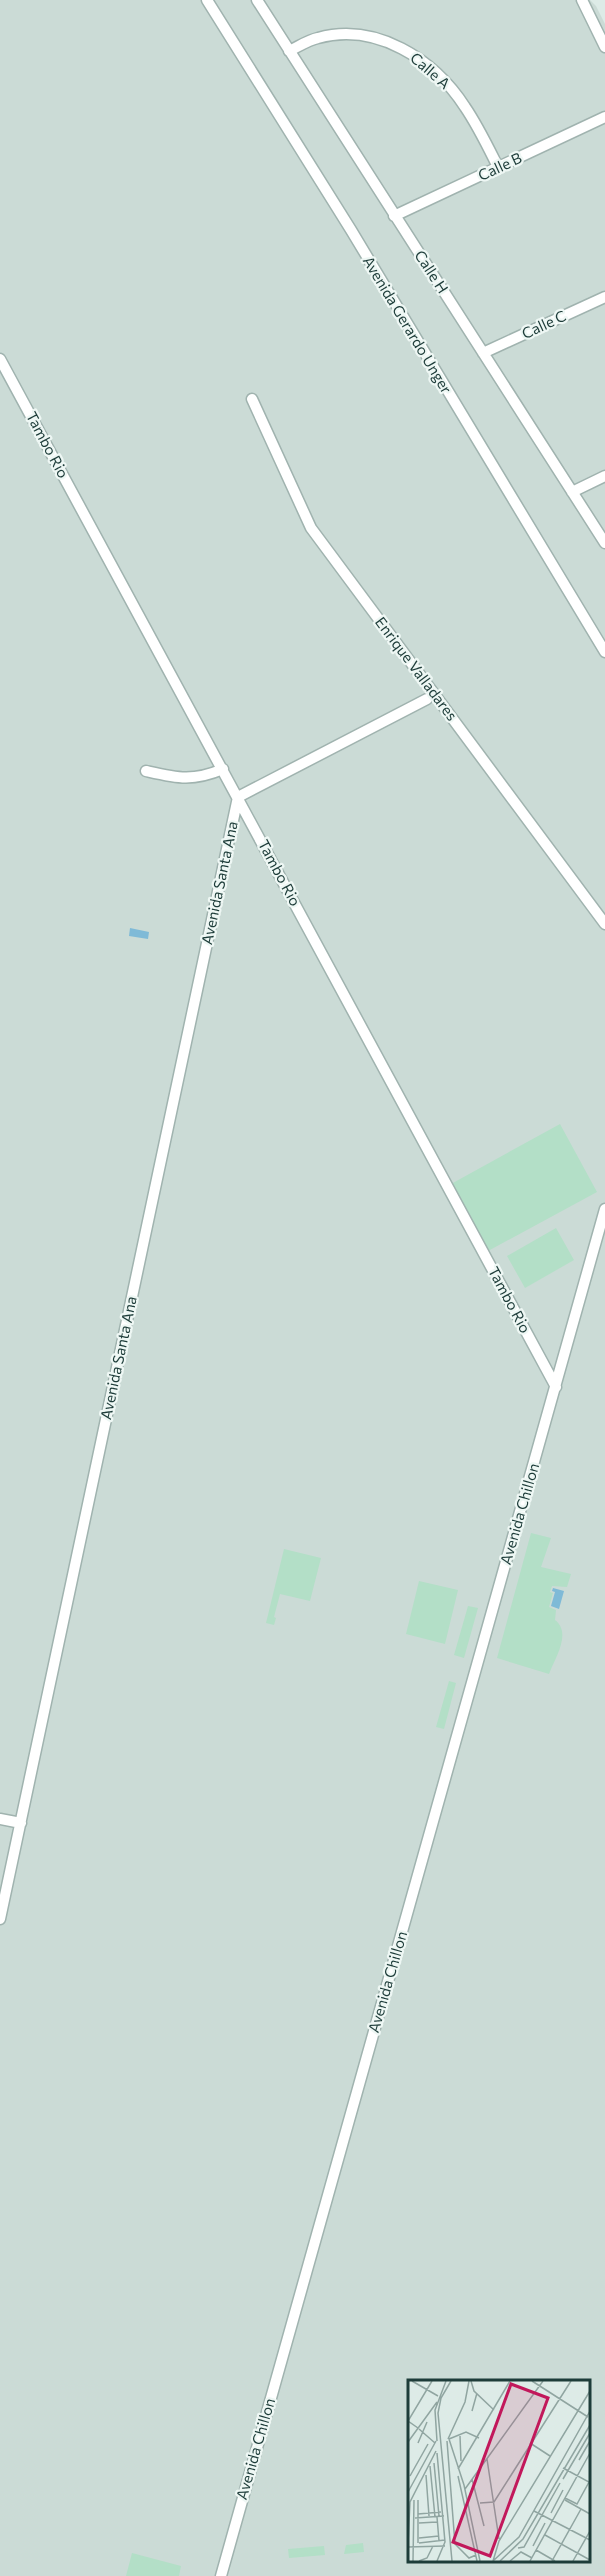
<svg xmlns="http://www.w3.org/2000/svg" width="605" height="2576" viewBox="0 0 605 2576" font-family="Commissioner,sans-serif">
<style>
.built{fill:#cbdbd6;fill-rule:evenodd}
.green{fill:#b3dfc7}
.water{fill:#7fbad7}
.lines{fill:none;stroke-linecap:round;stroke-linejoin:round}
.minor-casing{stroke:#a0b3af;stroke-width:13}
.minor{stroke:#fff;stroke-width:10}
.labels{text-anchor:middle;stroke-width:4.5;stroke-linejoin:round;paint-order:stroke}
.street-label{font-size:15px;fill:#1d3c39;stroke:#eef7f4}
.inset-road{fill:none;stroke:#90a5a1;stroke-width:1.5}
.view{fill:#c2185b;fill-opacity:0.15;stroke:#c2185b;stroke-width:3}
.inset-edge{fill:none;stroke:#1d3c39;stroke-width:3}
</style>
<rect width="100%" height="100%" fill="#ddebe7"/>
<!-- built -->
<path class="built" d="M0,0H590L596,6L605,24V2576H0ZM410,2381H588V2560H410Z"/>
<!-- green -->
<path class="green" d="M560,1124L597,1192L488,1251L451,1184Z
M556,1228L574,1260L525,1288L507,1256Z
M531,1533L551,1538L541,1567L571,1574L567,1587L552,1586L550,1592L553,1593L549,1607L556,1610L555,1620C572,1633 555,1658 549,1674L497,1658Z
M284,1549L321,1558L310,1601L280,1594L274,1617L276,1618L274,1625L266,1623Z
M419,1581L458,1590L445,1644L406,1634Z
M468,1606L478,1608L464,1658L454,1655Z
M449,1681L456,1683L444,1729L436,1727Z
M363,2543L364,2552L344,2554L346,2545Z
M324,2546L325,2555L289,2558L288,2549Z
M132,2553L181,2566L179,2576H126Z"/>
<!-- water -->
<path class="water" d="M130,928L149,932L148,939L129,936Z
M553,1588L564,1591L559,1609L551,1606L555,1592L552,1591Z"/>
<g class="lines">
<defs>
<path id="minor" d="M207,0L351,230L605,652
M257,0L605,543
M582,0L605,47
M289,51C298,47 308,40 318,38C376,22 434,59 465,107C478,126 488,147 498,167
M394,216L605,117
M483,353L605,297
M0,359L556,1387
M252,399L311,528L605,924
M572,492L605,476
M146,771C177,778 192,782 223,769
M0,1819L21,1823
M0,1919L238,797L427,699
M221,2576L605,1209"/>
</defs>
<!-- minor casing -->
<use href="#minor" class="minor-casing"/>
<!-- minor -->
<use href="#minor" class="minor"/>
</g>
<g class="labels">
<!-- street labels -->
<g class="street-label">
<text transform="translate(430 71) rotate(41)" y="5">Calle A</text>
<text transform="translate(500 167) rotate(-25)" y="5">Calle B</text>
<text transform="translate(431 272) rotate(57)" y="5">Calle H</text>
<text transform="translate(407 325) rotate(59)" y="5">Avenida Gerardo Unger</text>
<text transform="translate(544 325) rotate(-25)" y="5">Calle C</text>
<text transform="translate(47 445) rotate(62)" y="5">Tambo Rio</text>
<text transform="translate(416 669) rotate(53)" y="5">Enrique Valladares</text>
<text transform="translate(279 873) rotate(62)" y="5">Tambo Rio</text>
<text transform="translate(220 883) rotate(-78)" y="5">Avenida Santa Ana</text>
<text transform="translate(509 1300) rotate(62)" y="5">Tambo Rio</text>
<text transform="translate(119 1358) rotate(-78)" y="5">Avenida Santa Ana</text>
<text transform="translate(520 1514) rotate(-74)" y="5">Avenida Chillon</text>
<text transform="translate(388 1982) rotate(-74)" y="5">Avenida Chillon</text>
<text transform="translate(256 2449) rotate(-74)" y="5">Avenida Chillon</text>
</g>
</g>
<!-- overview -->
<g transform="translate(408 2380)">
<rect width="182" height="182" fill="#ddebe7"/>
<path class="inset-road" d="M4,1L30,16M43,1L33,18L30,33L44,181M63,1L66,11L86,30M124,1L180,37M64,31L69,13M10,48L0,41L24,1M11,49L27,63M52,56L53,81M40,59L57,22L61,1M41,59L56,105L72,181M41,59L58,52L71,58M29,61L27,30L38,1M39,61L47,164L61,178L68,175M0,62L29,22M10,63L19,42M122,63L142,76M79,79L91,159M171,80L182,61M26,83L31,136M22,86L27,137M155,88L181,102L169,124L157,118M50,89L102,1M18,95L21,136M2,96L20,64M50,96L69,181M64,99L76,146M155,99L182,53M57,109L135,1M0,112L28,61M10,120V163M157,120L182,134M72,123L86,122L163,1M126,131L182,160M143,133L155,110M10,134L33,132M29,137L31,161M7,138L36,136M11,143L29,142M137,155L182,180M11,158L31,156M11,163L37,160M0,164L2,122L28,71M125,166L137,143M0,167L37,166M110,168L116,167L152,103M128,170L147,181M5,181L6,120M11,181L19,178L25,166M29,181L37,162L29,73M85,181L91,161L182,11M85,181L111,157L182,31M92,181L115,159L182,45M102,181L113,172L124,178M122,181L182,73M144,181L173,129M165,181L182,151"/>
<path class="view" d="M103,4L140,18L82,176L45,162Z"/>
<rect width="182" height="182" class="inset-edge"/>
</g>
</svg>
